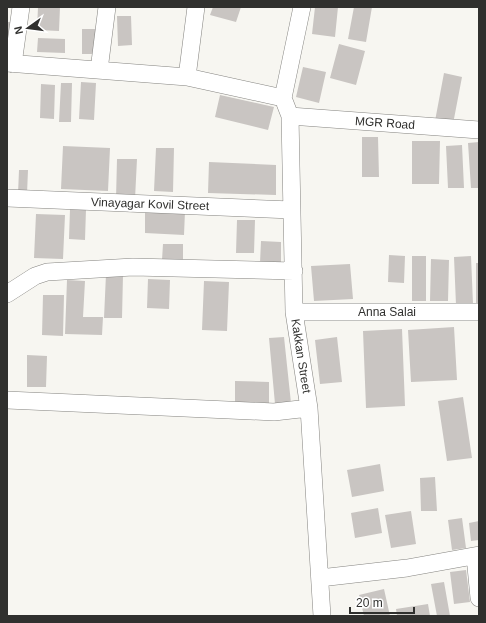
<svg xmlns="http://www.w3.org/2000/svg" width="486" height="623" viewBox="0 0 486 623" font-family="Arial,sans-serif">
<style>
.building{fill:#c9c5c2}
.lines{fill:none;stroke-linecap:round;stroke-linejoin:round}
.minor-casing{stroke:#858480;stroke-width:18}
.minor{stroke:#fff;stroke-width:17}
.labels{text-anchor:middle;stroke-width:3.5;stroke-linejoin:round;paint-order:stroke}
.street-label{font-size:12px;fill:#30302e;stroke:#fff}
</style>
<rect width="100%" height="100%" fill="#f7f6f1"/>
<!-- building -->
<path class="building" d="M38,7H60L59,31L37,30Z
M213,7H241L236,22L210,15Z
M315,7H338L335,37L312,34Z
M354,7H372L366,42L348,39Z
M117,16H131L132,45L118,46Z
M7,22H14L15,42H7Z
M82,29H98V54H82Z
M38,38L65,39V53L37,52Z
M339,44L365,51L356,85L330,78Z
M303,67L326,72L319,103L296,97Z
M444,73L462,77L453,124L435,121Z
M81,82L96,83L94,120L79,119Z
M61,83H72L71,122H59Z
M41,84L55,85L54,119L40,118Z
M220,95L274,107L268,130L215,117Z
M362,137H378L379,177H362Z
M412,141H440L439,184H412Z
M479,142V188H471L468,143Z
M462,145L464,188H448L446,146Z
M63,146L110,148L108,191L61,189Z
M156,148H174L173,192L154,191Z
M117,159H137L135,199H116Z
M209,162L276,165V195L208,193Z
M19,170H28L27,194H18Z
M70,209H86L85,240L69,239Z
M145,210L185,211L184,235L145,233Z
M36,214L65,215L63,259L34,258Z
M237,220H255L254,253H236Z
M261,241L281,242V264L260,263Z
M163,244H183V261L162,260Z
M389,255L405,256L404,283L388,282Z
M412,256H426V301H412Z
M471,256L473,304L456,305L454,257Z
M431,259L449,260L448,301H430Z
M476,263H479V305H476Z
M350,264L353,299L314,301L311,266Z
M106,274L123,275L122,318H104Z
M148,279L170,280L169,309L147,308Z
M67,280L85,281L83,317H103L102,335L65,334Z
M204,281L229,282L227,331L202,330Z
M43,295H64L63,336L42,335Z
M454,327L457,380L411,382L408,330Z
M402,329L405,406L366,408L363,331Z
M284,337L291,403L275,404L269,338Z
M337,337L342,382L320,384L315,340Z
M27,355L47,356L46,387H27Z
M235,381L269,382V403L235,402Z
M463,397L472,458L447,461L438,401Z
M380,464L384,491L352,497L347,470Z
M435,477L437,511H421L420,478Z
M378,508L382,533L355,538L351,513Z
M411,511L416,544L391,548L385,515Z
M462,518L466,548L452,550L448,520Z
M479,521V540L471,541L469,523Z
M466,570L470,602L454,604L450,572Z
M444,582L450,616H437L431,584Z
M384,589L390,616H364L359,595Z
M428,604L430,616H397L396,609Z"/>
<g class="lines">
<defs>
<path id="minor" d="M7,63L187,77L283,98
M13,64L21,7
M99,70L107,7
M187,77L196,7
M283,98L290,116L294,312L309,408L322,616
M283,98L302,7
M290,116L479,130
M7,198L292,210
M7,294L35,276L47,272L133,267L294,271
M294,312H479
M7,400L274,412L309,408
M475,556L479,598
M320,578L407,568L479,555"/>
</defs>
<!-- minor casing -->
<use href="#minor" class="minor-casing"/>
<!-- minor -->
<use href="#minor" class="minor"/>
</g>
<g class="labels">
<!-- street labels -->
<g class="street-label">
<text transform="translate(385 123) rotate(4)" y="4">MGR Road</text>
<text transform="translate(150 204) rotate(2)" y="4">Vinayagar Kovil Street</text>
<text x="387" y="316">Anna Salai</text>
<text transform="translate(301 356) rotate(81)" y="4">Kakkan Street</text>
</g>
</g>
<!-- border -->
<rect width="486" height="623" fill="none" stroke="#30302e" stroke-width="16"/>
<!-- north arrow -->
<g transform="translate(28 28) rotate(256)" stroke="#ffffff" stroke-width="3" paint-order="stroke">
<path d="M0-3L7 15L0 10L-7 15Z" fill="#30302e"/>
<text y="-6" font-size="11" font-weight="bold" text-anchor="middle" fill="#30302e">N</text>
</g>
<!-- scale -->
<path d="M350 607v6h64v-6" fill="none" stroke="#30302e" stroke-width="2"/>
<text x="356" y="607" font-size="12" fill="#30302e" stroke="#ffffff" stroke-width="3" paint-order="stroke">20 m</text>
</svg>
